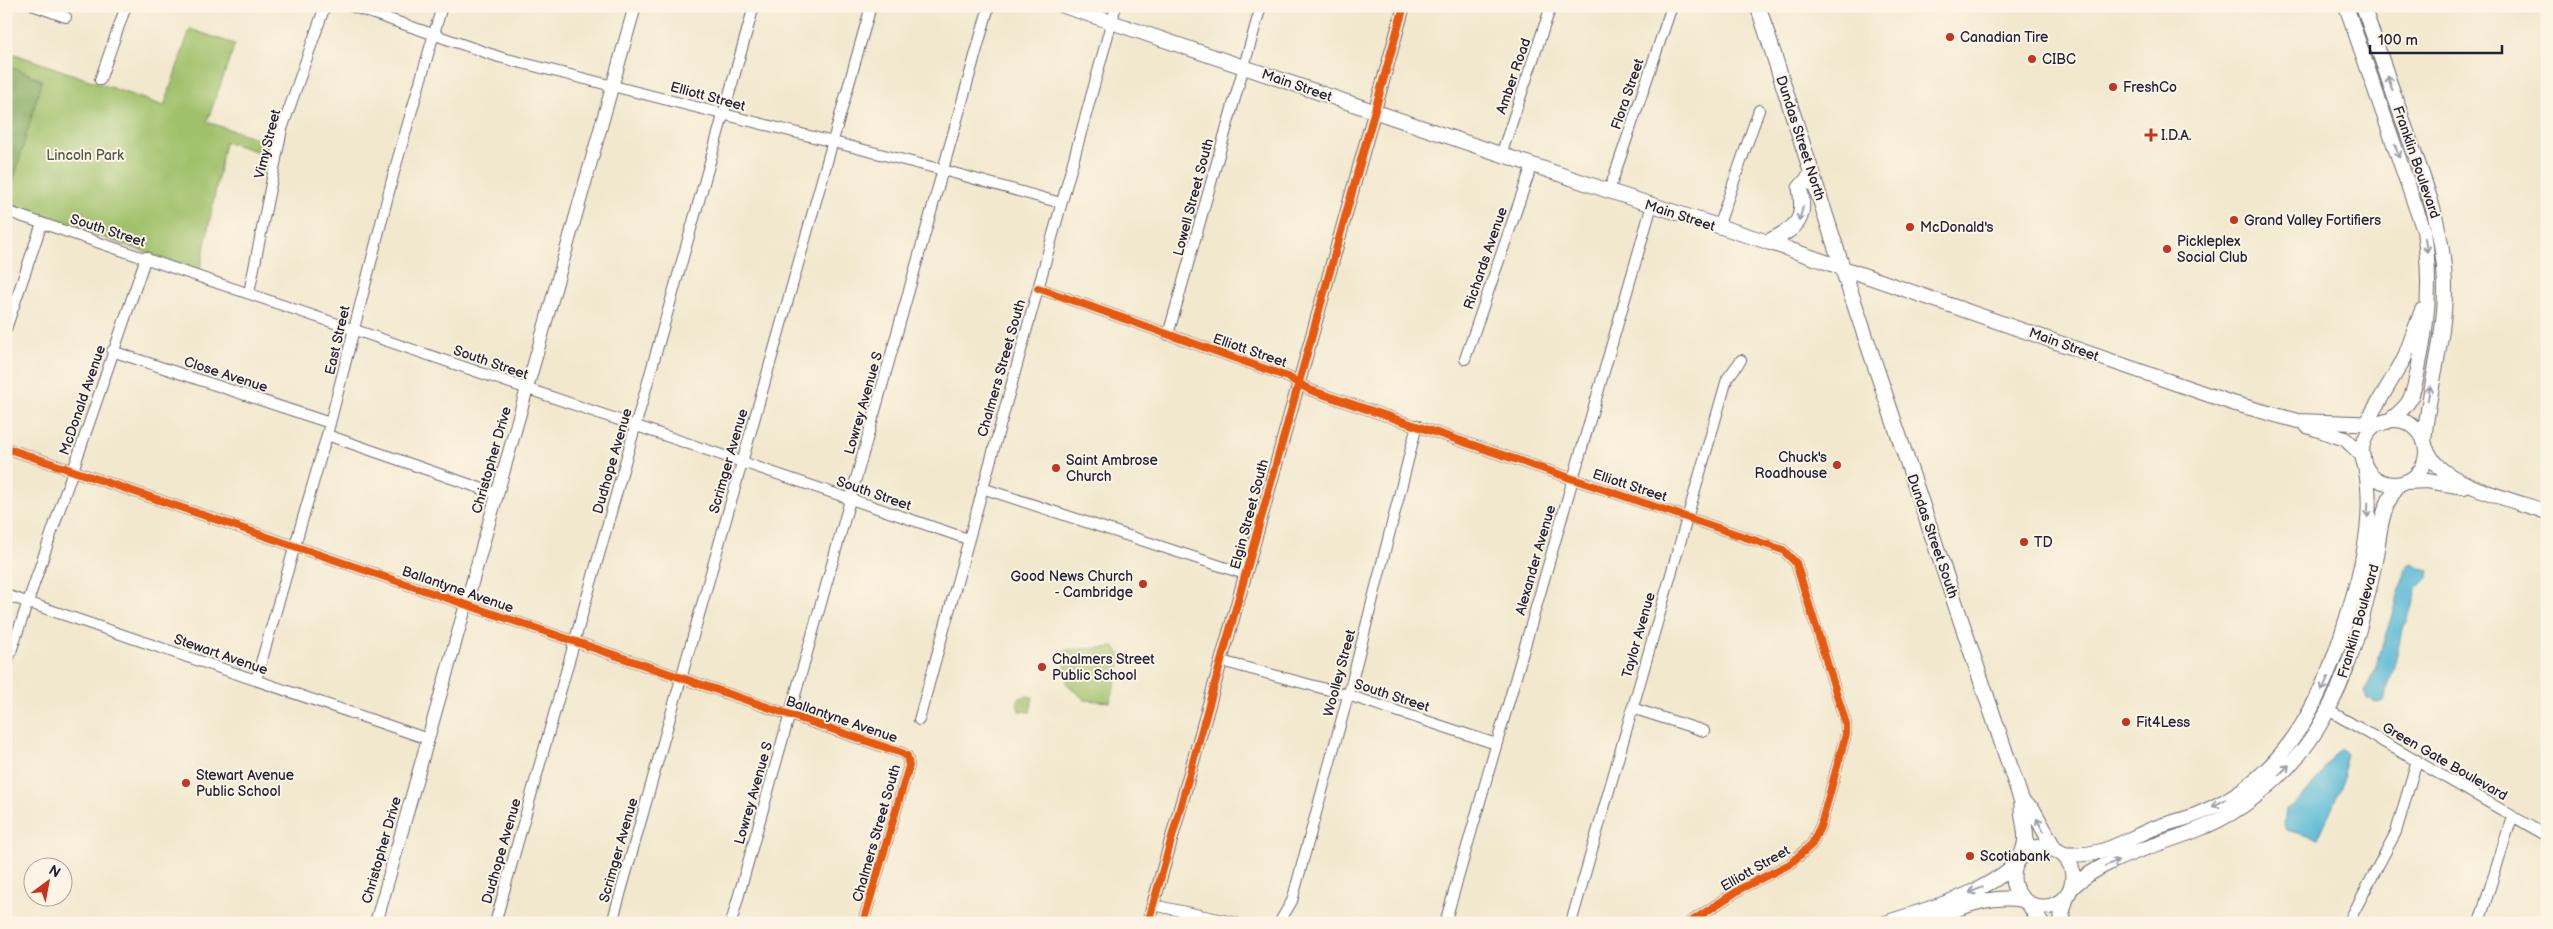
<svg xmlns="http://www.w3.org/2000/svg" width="2553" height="929" viewBox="0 0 2553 929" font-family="'Balsamiq Sans',sans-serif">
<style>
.green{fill:#a0c16a;stroke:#617252}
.forest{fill:#80a75e;stroke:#51644c}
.water{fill:#58bad6;stroke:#3d6e88}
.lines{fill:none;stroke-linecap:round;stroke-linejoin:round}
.minor-casing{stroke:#6a676e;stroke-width:12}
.tertiary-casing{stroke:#6a676e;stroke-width:14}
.secondary-casing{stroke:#6a676e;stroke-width:16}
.primary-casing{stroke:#6a676e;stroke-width:17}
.minor{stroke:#fff;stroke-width:10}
.tertiary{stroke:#fff;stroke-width:12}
.secondary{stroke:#fff;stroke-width:14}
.primary{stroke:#fff;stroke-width:15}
.cycleway-casing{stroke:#fcf5e5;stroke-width:11}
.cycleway{stroke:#e8590c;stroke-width:8}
.oneway{stroke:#9c9ca7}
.poi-dot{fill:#c8321e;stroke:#fcf5e5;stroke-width:2}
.labels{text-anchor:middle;stroke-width:4;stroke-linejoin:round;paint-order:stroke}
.poi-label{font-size:14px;fill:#22223b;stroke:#fcf5e5;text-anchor:start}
.street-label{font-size:14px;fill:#22223b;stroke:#fcf5e5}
.park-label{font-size:14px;fill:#4e5a4b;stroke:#fcf5e5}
</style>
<rect width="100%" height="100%" fill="#fcf5e5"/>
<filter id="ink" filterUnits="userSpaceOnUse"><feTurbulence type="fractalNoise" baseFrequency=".02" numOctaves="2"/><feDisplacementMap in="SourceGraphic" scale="10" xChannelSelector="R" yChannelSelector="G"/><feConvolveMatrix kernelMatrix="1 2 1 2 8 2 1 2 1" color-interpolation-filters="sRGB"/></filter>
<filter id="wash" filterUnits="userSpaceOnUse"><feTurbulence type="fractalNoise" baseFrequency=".0096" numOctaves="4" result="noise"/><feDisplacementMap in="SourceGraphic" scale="20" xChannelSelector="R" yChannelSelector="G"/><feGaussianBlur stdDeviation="1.12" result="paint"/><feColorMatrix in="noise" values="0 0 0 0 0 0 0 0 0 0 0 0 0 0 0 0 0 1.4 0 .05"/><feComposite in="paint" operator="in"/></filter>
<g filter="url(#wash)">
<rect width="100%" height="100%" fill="#f1e8cd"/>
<!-- green -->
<path class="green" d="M190,29L235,44L207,122L269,142L266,154L225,142L200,271L6,204V51L164,106Z
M1115,647L1122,657L1110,702L1085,700L1067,684L1064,650Z
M1026,696L1033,697L1030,712L1019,711L1017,703L1020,698Z"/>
<!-- forest -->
<path class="forest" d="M6,64L42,80L7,204H6Z"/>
<!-- water -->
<path class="water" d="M2412,564L2429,570L2428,578L2416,590L2407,622L2402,629L2397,655L2384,701L2377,703L2366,698L2365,692L2375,669L2407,566Z
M2341,748L2346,754L2344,762L2345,778L2318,839L2287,830L2284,823L2286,809C2313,795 2320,768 2341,748Z"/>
</g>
<g filter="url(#ink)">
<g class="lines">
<defs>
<path id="minor" d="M35,6L66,17
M351,6L499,57L943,170L1061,203
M100,80L126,6
M1501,155L1551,6
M1609,191L1672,6
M6,211L968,539
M1718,227L1759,110
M1038,288L1288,377L1310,390L1783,550L1796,563L1846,724V734L1821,825L1812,844L1790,864L1742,888L1689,923
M249,293L282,129L325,6
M6,329L42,223
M1168,335L1261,6
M112,351L330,423
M1465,359L1532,165
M327,435L497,494
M6,448L902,753L907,756L909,766L863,923
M982,488L1245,574
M6,595L428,739
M1221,661L1348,695L1496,744
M6,666L146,257
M256,680L327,435L394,172L442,6
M1632,708L1704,731
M2328,710L2547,836
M919,720L1116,6
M1153,905L1237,923
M495,923L754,6
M612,923L871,6
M731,923L989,6
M1279,923L1292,901L1351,685L1417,425
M1445,923L1652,205
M1571,923L1727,379L1741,360
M2348,923L2396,832L2417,760
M2479,923L2512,817"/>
<path id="tertiary" d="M376,923L635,6
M1148,923L1404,6"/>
<path id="secondary" d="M1064,6L1609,191L1768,242L2232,403L2298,421L2381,424
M2346,6L2424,231C2431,276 2429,319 2419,364C2417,376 2415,390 2409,401C2404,410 2395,416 2387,422
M2363,6C2378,49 2393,92 2408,135C2426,184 2444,231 2445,285C2446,337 2428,389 2424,442
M2362 452a32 32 0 1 1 64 0a32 32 0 1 1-64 0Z
M2366,423L2404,359L2422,310
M2307,426L2345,439L2363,456
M2426,448C2429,453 2432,460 2436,464C2454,486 2519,502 2547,512
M2406,482L2427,481L2464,487
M2061,854C2105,858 2119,842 2157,827C2171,822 2187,819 2200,813C2293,775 2327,689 2352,600C2365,556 2375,507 2364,462
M2071,888C2107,855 2160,846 2204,827C2241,812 2277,782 2302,751C2343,698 2361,630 2374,566C2381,533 2378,513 2399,484
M1885,923C1930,908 1980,896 2016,864
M1921,923C1954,911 1987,893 2023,900"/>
<path id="primary" d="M1758,6L1843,270L2022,802C2021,825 2032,835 2020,858
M1768,242C1797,227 1806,222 1800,188L1813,173
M2022,802L2033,810L2055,850
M2013 877a30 30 0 1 1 60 0a30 30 0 1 1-60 0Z
M2029,904L2041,923
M2062,923V912L2067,895"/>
</defs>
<!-- minor casing -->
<use href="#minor" class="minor-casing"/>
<!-- tertiary casing -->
<use href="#tertiary" class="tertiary-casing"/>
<!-- secondary casing -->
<use href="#secondary" class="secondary-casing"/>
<!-- primary casing -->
<use href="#primary" class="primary-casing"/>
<!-- minor -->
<use href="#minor" class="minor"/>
<!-- tertiary -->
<use href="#tertiary" class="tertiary"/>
<!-- secondary -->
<use href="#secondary" class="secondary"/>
<!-- primary -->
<use href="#primary" class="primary"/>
<defs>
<path id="cycleway" d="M1038,288L1288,377L1310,390L1783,550L1796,563L1846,724V734L1821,825L1812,844L1790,864L1742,888L1689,923
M6,448L902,753L907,756L909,766L863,923
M1148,923L1404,6"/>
</defs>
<!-- cycleway casing -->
<use href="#cycleway" class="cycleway-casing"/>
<!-- cycleway -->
<use href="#cycleway" class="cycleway"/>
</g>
<!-- one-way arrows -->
<defs><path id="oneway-shaft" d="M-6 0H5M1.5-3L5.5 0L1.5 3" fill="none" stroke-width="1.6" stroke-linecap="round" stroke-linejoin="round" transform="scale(1.25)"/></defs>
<g class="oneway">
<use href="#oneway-shaft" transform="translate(2390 83) rotate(-109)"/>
<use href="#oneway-shaft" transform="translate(2397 151) rotate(71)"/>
<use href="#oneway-shaft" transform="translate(1801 214) rotate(105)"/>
<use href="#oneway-shaft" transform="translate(2426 245) rotate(81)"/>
<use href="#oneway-shaft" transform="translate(2429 393) rotate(-80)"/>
<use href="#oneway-shaft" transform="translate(2368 510) rotate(92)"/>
<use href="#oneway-shaft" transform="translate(2325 684) rotate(114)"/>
<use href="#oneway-shaft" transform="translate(2284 770) rotate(-45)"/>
<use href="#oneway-shaft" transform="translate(2219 803) rotate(150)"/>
<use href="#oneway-shaft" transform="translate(2040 825) rotate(-117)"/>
<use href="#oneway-shaft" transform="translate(2112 863) rotate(-22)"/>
<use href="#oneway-shaft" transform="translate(1976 890) rotate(157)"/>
</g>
</g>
<!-- markers -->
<g class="poi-dot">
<circle cx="1950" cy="37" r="5"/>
<circle cx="2032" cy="59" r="5"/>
<circle cx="2113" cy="87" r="5"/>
<path d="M2148.5 127.5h5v5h5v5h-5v5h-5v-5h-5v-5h5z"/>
<circle cx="2234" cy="220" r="5"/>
<circle cx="1910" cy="227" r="5"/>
<circle cx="2167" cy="249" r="5"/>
<circle cx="1837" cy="465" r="5"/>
<circle cx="1056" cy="468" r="5"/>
<circle cx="2024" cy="542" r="5"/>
<circle cx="1143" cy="584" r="5"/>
<circle cx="1042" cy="667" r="5"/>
<circle cx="2126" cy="722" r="5"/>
<circle cx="186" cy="783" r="5"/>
<circle cx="1970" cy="856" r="5"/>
</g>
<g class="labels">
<!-- poi labels -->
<g class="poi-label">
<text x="1960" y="42">Canadian Tire</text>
<text x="2042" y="64">CIBC</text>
<text x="2123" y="92">FreshCo</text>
<text x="2161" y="140">I.D.A.</text>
<text x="2244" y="225">Grand Valley Fortifiers</text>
<text x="1920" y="232">McDonald's</text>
<text x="2177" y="246">Pickleplex<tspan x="2177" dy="16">Social Club</tspan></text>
<text x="1827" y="462" text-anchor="end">Chuck's<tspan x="1827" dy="16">Roadhouse</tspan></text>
<text x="1066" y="465">Saint Ambrose<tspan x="1066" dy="16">Church</tspan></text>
<text x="2034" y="547">TD</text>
<text x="1133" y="581" text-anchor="end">Good News Church<tspan x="1133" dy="16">- Cambridge</tspan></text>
<text x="1052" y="664">Chalmers Street<tspan x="1052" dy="16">Public School</tspan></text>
<text x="2136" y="727">Fit4Less</text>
<text x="196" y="780">Stewart Avenue<tspan x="196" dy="16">Public School</tspan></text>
<text x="1980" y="861">Scotiabank</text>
</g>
<!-- street labels -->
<g class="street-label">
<text transform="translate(1513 76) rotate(-71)" y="5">Amber Road</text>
<text transform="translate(1297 85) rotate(19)" y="5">Main Street</text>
<text transform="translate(1627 94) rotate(-71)" y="5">Flora Street</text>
<text transform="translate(708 96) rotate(15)" y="5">Elliott Street</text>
<text transform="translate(1801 138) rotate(72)" y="5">Dundas Street North</text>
<text transform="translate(267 144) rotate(-76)" y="5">Vimy Street</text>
<text transform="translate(2417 162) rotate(71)" y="5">Franklin Boulevard</text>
<text transform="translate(1193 197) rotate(-75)" y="5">Lowell Street South</text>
<text transform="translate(1680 215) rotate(18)" y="5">Main Street</text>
<text transform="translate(108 230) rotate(18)" y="5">South Street</text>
<text transform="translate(1485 258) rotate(-71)" y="5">Richards Avenue</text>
<text transform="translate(337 340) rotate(-77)" y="5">East Street</text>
<text transform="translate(2064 344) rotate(20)" y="5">Main Street</text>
<text transform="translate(1250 350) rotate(19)" y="5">Elliott Street</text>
<text transform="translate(491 362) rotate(19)" y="5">South Street</text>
<text transform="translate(1001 368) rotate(-74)" y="5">Chalmers Street South</text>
<text transform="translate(226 374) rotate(18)" y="5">Close Avenue</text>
<text transform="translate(82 400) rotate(-71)" y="5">McDonald Avenue</text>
<text transform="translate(863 403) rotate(-74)" y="5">Lowrey Avenue S</text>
<text transform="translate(491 460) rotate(-74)" y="5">Christopher Drive</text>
<text transform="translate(612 461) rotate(-74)" y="5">Dudhope Avenue</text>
<text transform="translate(728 461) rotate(-74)" y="5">Scrimger Avenue</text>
<text transform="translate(1630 485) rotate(18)" y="5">Elliott Street</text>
<text transform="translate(874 493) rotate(19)" y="5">South Street</text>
<text transform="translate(1249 514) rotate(-75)" y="5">Elgin Street South</text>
<text transform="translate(1933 536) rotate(71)" y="5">Dundas Street South</text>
<text transform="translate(1535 560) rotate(-74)" y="5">Alexander Avenue</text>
<text transform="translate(458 589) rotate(19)" y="5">Ballantyne Avenue</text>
<text transform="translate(2358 621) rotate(-74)" y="5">Franklin Boulevard</text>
<text transform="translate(1638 635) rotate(-74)" y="5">Taylor Avenue</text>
<text transform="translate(221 654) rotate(19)" y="5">Stewart Avenue</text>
<text transform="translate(1339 673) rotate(-75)" y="5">Woolley Street</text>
<text transform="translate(1392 695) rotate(18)" y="5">South Street</text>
<text transform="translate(842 719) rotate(19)" y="5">Ballantyne Avenue</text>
<text transform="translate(2445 761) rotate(30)" y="5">Green Gate Boulevard</text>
<text transform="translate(753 793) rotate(-74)" y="5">Lowrey Avenue S</text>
<text transform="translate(876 833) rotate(-74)" y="5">Chalmers Street South</text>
<text transform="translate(381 850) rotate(-74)" y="5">Christopher Drive</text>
<text transform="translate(618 850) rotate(-74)" y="5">Scrimger Avenue</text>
<text transform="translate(501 851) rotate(-74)" y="5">Dudhope Avenue</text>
<text transform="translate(1755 868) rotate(-30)" y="5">Elliott Street</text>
</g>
<!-- park labels -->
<g class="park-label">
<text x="85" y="160">Lincoln Park</text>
</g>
</g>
<!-- margin -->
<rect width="2553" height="929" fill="none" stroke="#fcf5e5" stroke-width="25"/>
<!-- north arrow -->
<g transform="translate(48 882) rotate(32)"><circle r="24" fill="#fcf5e5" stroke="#a5a1a1"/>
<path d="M0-4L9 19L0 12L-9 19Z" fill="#c8321e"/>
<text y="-8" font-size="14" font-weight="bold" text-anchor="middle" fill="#22223b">N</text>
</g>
<!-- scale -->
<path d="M2370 45v8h132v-8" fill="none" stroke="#22223b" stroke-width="2.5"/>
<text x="2378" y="45" font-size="15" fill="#22223b" stroke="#fcf5e5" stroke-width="4" paint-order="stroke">100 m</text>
</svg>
